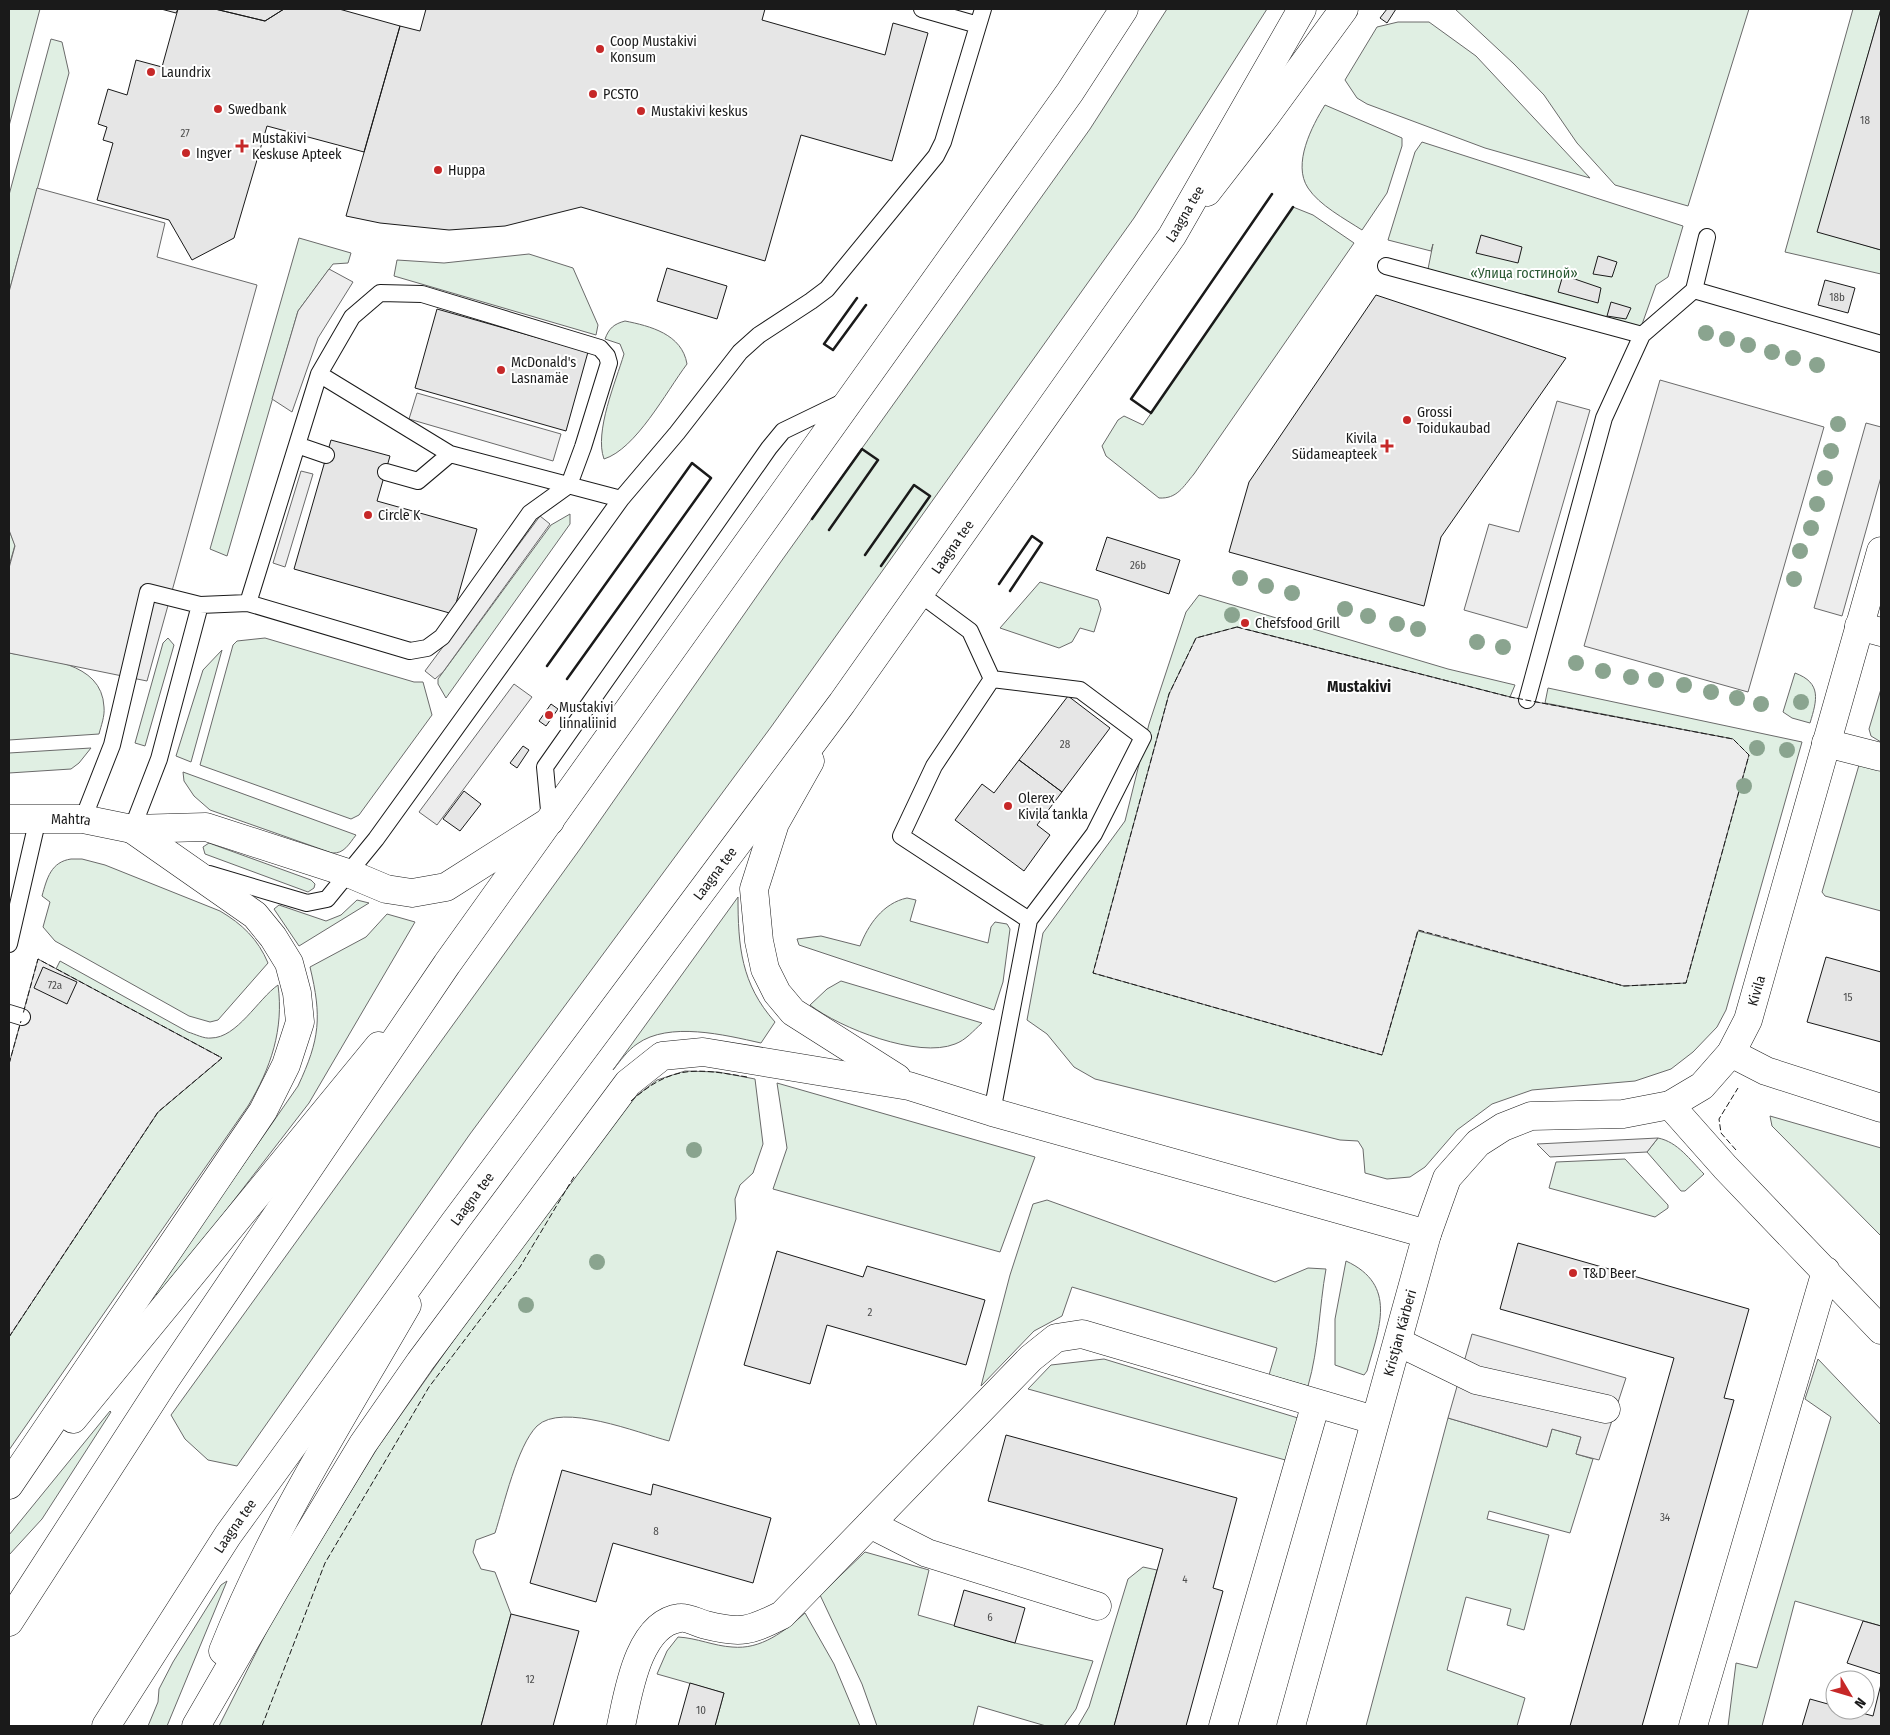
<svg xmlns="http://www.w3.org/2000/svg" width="1890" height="1735" viewBox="0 0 1890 1735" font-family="'Fira Sans Condensed',sans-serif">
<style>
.green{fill:#e0efe3;stroke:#6a6a6a}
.parking{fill:#ededed;stroke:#6a6a6a}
.building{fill:#e6e6e6;stroke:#1a1a1a}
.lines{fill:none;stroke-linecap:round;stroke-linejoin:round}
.lane-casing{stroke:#1a1a1a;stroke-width:18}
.street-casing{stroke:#1a1a1a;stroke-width:29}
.secondary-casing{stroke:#1a1a1a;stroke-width:29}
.primary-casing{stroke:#1a1a1a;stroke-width:29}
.lane{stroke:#fff;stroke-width:16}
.street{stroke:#fff;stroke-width:28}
.secondary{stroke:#fff;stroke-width:28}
.primary{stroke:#fff;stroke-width:28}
.fence{stroke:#1a1a1a;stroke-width:1;stroke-dasharray:6 2.5;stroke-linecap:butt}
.wall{stroke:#1a1a1a;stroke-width:2.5}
.tree{fill:#8aa48f}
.poi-dot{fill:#c62828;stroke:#fff;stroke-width:2}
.labels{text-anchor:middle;stroke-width:4;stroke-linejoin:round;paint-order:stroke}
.number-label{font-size:11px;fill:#4d4d4d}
.poi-label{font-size:14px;fill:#1a1a1a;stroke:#fff;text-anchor:start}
.street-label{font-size:14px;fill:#1a1a1a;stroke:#fff}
.park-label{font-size:14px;fill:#2b5a34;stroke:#fff}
.quarter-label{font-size:16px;font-weight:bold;fill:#1a1a1a;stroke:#fff}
</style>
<rect width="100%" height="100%" fill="#fff"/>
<!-- green -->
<path class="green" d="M9,9H40L9,126Z
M1167,9H1267L1134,218L771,727L470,1134L237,1466L208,1460L185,1439L171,1415L580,849L780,563L1090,129Z
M1455,9H1749L1688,206L1615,185L1577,143L1544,95L1514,64Z
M1853,9H1881L1818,231L1881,250V274L1785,252Z
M1398,22H1429L1476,56L1590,178L1485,148L1367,104L1357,98L1345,80L1377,27Z
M51,39L62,42L69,73L9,292V195Z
M1325,105L1402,138V146L1387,193L1362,230C1345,219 1319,205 1308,188C1292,164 1312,126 1325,105Z
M1422,142L1683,226L1668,277L1656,285L1640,330L1428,269L1433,244L1431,251L1388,240L1415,152Z
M1293,207L1313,215L1354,243L1194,474C1183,487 1177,499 1159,498L1106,456L1102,446L1118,420L1124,416L1143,425Z
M299,238L351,253L348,263L333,264L298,311L227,556L210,549Z
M529,254L573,268L598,325L596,335L394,276L397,260L444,263Z
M625,321C650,326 682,334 687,364C666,392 636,449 604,459C594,432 616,381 624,354L620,344L605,339C609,328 614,324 625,321Z
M570,514V524L446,698L438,684V679L551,525Z
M9,530L15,545L9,566Z
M1040,582L1098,600L1101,609L1094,632L1080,628L1072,642L1059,648L1000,628Z
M1199,595L1448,669L1515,685L1510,697L1237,627L1382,1054L1418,930L1624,986L1733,739L1545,703L1548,688L1802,742L1726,1010L1717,1027L1693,1052L1671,1069L1635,1081L1532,1090L1492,1104L1457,1130L1425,1167L1410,1177L1387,1179L1365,1173L1363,1149L1358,1141L1340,1140L1095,1079L1074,1067L1047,1034L1027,1020L1043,933L1125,821L1149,724L1186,612Z
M168,638L174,645L145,746L135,743L163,643Z
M265,638L414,682H423L432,715L359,815L351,819L200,765L233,645L237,641Z
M222,650L191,762L176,756L203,670Z
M9,653C43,659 102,661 104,707C105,716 101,726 99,734L9,740Z
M1795,673C1822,683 1817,700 1810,723L1792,718L1783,712Z
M1881,689V742L1871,736L1869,729Z
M91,748L79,763L71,769L9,773V753Z
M1859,765L1881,767V911L1825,896L1822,892Z
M183,772L356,835C349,844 344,854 332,853L210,810L194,796L184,781Z
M209,843L311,880L315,884L314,888L308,892L205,854L203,847Z
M71,859H82L105,865L220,911C242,924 258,939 268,963L218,1020L210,1022L189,1016L55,941L43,927L50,902L42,896C47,878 51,862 71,859Z
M738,897C738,946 741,984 775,1022L761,1043C725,1035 669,1021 637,1044C628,1050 620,1061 613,1070Z
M907,898L916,900L910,921L988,943L991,927L995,922L1007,924L1010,929L1003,982L994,1010L799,945L797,939L821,936L860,946C868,925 883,903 907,898Z
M357,900L369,903L299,946L274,909L279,905L326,921L341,915Z
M387,914L415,922L309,1103L204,1239L157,1295L155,1292L298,1086C320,1039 322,1017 310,967L366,937Z
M60,961L188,1032C195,1034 204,1039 211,1038C237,1038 258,999 278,985C284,1029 271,1068 248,1106L9,1450V1337L158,1112L222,1058L56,969Z
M841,981L982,1023C973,1031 966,1040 955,1044C918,1059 840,1028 810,1005L827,989Z
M685,1071L718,1072L755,1079L763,1144L753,1173L740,1185L735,1199L736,1219L669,1441C638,1433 562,1402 537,1426C517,1446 504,1505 495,1533L476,1540L473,1552L481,1569L495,1572L511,1614L481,1726H219L275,1615L378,1447L540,1218L631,1100L657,1080Z
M777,1083L1035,1157L1000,1252L773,1189L787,1148Z
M1770,1116L1881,1148V1236L1772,1126Z
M1658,1138C1678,1142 1690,1160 1704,1174L1685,1191H1681L1647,1152Z
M1625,1159L1668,1205V1208L1655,1217L1549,1188L1556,1162Z
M1047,1200L1275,1282L1308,1268L1326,1269C1319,1308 1319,1348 1308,1386L1269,1375L1277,1348L1072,1287L1062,1316L1034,1331L981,1386L1010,1275L1033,1204Z
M1346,1261C1398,1285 1379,1328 1367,1371L1364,1375L1335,1365V1319Z
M1104,1359L1298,1418L1289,1461L1028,1389L1051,1365Z
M1818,1359L1881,1425V1626L1795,1601L1762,1726H1728L1736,1663L1757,1668L1831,1417L1805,1399Z
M110,1411L111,1412L42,1519L9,1555V1535Z
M1448,1418L1547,1447L1552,1429L1581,1437L1576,1454L1593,1459L1570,1533L1489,1511L1487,1519L1549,1535L1524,1630L1507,1625L1511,1609L1466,1597L1447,1670L1525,1698L1517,1726H1366Z
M865,1552L929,1570L918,1615L1015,1643L1093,1661L1076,1709L1064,1726H1046L978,1706L973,1726H877L862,1684L820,1595Z
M1143,1567L1157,1570L1114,1726H1078L1089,1707L1128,1579Z
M227,1581L167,1726H148L158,1702L159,1689L173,1662L221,1585Z
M805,1613L834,1664L860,1726H715L724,1693L657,1674L667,1651L678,1637C697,1638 714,1646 732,1647C761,1650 785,1631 805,1613Z"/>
<!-- parking -->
<path class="parking" d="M37,188L165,223L157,257L257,285L147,681L9,653V568L15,546L9,530V292Z
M329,269L353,282L318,338L292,412L272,399L298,311Z
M1660,380L1824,427L1748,692L1584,646Z
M417,393L561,434L553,461L409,419Z
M1557,401L1590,410L1527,628L1464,610L1489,524L1519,532Z
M1866,423L1881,427V477L1842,616L1814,608Z
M301,471L313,474L285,567L273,563Z
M540,516L550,524L443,672L435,679L425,671Z
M1237,627L1510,697L1733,739L1749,755L1686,983L1624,986L1418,931L1382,1055L1093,973L1169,694L1196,638Z
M514,684L532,697L437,825L419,812Z
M38,959L222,1058L158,1112L9,1337V1064Z
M1658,1138L1647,1152L1550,1157L1537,1144Z
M1472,1334L1626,1378L1599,1460L1576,1454L1581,1437L1552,1429L1547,1447L1448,1418Z"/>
<!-- building -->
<path class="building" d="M161,9H178L176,13Z
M178,9H215L265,21L284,9H339L400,26L364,152L267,126L234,238L192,260L169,220L97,200L113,143L103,140L107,127L98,124L108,89L127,95L136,60L162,67Z
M215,9H284L265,21Z
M426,9H765L762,20L885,55L893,23L928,33L892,161L801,135L765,261L581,207L505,226L449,230L380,223L346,216L400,26L420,31Z
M1387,9H1396L1387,23L1380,18Z
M1881,9V250L1817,232Z
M1481,235L1522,247L1518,263L1476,253Z
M1598,256L1617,262L1612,277L1593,274Z
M667,268L727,286L717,319L657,301Z
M1563,275L1601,288L1598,303L1558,292Z
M1825,280L1855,288L1848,313L1818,305Z
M1376,295L1566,358L1441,537L1424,606L1229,552L1249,482Z
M1611,302L1631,308L1626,319L1607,316Z
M437,309L588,352L566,431L415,388Z
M331,440L390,456L377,501L477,529L453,614L294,569Z
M1107,537L1180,560L1169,594L1096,570Z
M1068,696L1110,728L1062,792L1019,760Z
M551,704L558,709L546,726L539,721Z
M523,746L529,750L517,768L510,763Z
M1019,760L1062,792L1037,825L1050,835L1024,871L955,820L982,784L994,793Z
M464,791L481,804L460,831L443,819Z
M1826,957L1881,972V1042L1807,1022Z
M43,967L77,982L67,1004L34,988Z
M1518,1243L1749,1309L1724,1398L1734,1400L1642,1726H1570L1674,1358L1500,1309Z
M777,1251L863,1277L867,1266L985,1300L966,1365L827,1325L810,1384L744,1365Z
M1006,1435L1237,1498L1213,1588L1223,1591L1186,1726H1114L1163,1549L988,1501Z
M562,1470L651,1495L653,1484L771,1518L753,1583L613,1543L596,1602L530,1583Z
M964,1590L1025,1608L1015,1643L954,1626Z
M511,1614L579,1631L553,1726H481Z
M1863,1621L1881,1626V1674L1847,1663Z
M690,1683L724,1693L715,1726H678Z
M1881,1684V1726H1802L1810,1699L1835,1706V1710H1851L1873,1716Z"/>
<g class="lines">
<defs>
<path id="lane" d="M922,9L978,25
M1707,237L1694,290L1881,344
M1386,266L1642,335L1694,290
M380,293L422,294L600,348L607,356L609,363L583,447L569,485L530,513L442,637L427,648L410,651L248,603L319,374L352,317Z
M319,374L450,454L621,499
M297,445L326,455
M386,472L418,481L450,454
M920,594L970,631L992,679L1080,690L1143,737L1094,834L1029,920L992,1112
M992,679L934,766L901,836L1029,920
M1527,700L1604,418L1642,335
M83,819L112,745L148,592L200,605L248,603
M550,821L545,767L769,448L783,431L845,401
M132,829L159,759L200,605
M209,874L307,903L327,899L376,839L621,499L677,433L740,352L759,335L811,301L827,289L936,156L943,142L983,9
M9,944L38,818
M9,1013L22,1017"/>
<path id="street" d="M1859,626L1881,632
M1826,743L1881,757
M1731,1053L1766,1071L1881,1108
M1670,1105L1725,1167L1881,1330
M1398,1342L1476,1380L1606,1409
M870,1524L927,1553L1097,1606
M621,1726C628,1694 638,1623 680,1618C687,1617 698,1623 706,1625C741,1634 750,1631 782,1615L1031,1358L1056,1338L1082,1334L1374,1420
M1223,1726L1316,1403
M1693,1726L1826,1271"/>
<g id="secondary">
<path d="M1207,192L1265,117L1344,9"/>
<path d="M810,761L775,823L754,889L759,941L765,969L777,993L793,1012L897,1078"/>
<path id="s1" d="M9,819H83L132,829L206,827L348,873L386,889L412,893L446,887L550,821"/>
<path d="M73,1419L379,1046"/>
<path d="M9,1485L263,1111L286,1065L300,1022L297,993L289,963L273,937L255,915L132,829"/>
<path d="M223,1651C271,1529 342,1418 407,1305"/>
<path d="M196,1726L276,1588L363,1444L420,1362L628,1083L662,1056L703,1052L909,1086L992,1112L1427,1234"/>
<path id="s2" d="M1291,1726L1427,1234L1447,1178L1478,1143L1503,1127L1531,1116L1623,1114L1670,1105L1702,1086L1731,1053L1748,1020L1881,551"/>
</g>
<g id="primary">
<path d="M9,1622L166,1379L447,964L1070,92L1124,9"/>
<path id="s3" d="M106,1726L228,1535L454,1223L842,703L1172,236L1302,9"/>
</g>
</defs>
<!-- lane casing -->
<use href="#lane" class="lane-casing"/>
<!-- street casing -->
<use href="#street" class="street-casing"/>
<!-- secondary casing -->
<use href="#secondary" class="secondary-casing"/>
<!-- primary casing -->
<use href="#primary" class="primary-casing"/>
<!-- lane -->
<use href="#lane" class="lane"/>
<!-- street -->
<use href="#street" class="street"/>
<!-- secondary -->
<use href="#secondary" class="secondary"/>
<!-- primary -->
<use href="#primary" class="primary"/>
<!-- fence -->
<path class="fence" d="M1237,627L1510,697L1733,739L1749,755L1686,983L1624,986L1418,930L1382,1055L1093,973L1169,694L1196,638Z
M9,1064L21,1021
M631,1101C672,1065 695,1068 747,1077
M1736,1150L1721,1133L1719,1119L1738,1088
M9,1337L158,1112L222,1058L38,959L23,1014
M262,1726L325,1563L429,1387L520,1267L575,1175"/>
<!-- wall -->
<path class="wall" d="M1272,194L1131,399L1151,413L1293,207
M857,298L824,344L833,350L866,305
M812,519L862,449L878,460L829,530
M865,555L914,485L930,496L881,566
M999,584L1032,536L1042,543L1010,591
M547,666L692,463L711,478L567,679"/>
</g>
<!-- trees -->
<g class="tree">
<circle cx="1706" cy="333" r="8"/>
<circle cx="1727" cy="339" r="8"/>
<circle cx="1748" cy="345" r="8"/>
<circle cx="1772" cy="352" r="8"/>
<circle cx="1793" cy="358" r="8"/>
<circle cx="1817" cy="365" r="8"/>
<circle cx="1838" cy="424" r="8"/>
<circle cx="1831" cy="451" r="8"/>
<circle cx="1825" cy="478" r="8"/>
<circle cx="1817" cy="504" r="8"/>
<circle cx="1811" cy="528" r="8"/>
<circle cx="1800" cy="551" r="8"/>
<circle cx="1240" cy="578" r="8"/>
<circle cx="1794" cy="579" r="8"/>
<circle cx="1266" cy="586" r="8"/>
<circle cx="1292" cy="593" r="8"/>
<circle cx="1345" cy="609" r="8"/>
<circle cx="1232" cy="615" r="8"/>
<circle cx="1368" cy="616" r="8"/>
<circle cx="1397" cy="624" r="8"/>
<circle cx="1418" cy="629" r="8"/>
<circle cx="1477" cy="642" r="8"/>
<circle cx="1503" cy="647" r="8"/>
<circle cx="1576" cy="663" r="8"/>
<circle cx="1603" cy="671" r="8"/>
<circle cx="1631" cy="677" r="8"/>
<circle cx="1656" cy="680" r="8"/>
<circle cx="1684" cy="685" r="8"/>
<circle cx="1711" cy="692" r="8"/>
<circle cx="1737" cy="698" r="8"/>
<circle cx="1801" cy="702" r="8"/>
<circle cx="1761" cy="704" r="8"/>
<circle cx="1757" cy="748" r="8"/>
<circle cx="1787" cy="750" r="8"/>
<circle cx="1744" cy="786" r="8"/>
<circle cx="694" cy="1150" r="8"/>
<circle cx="597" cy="1262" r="8"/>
<circle cx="526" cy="1305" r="8"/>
</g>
<!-- markers -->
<g class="poi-dot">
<circle cx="600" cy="49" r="5"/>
<circle cx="151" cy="72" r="5"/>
<circle cx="593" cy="94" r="5"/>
<circle cx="218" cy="109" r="5"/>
<circle cx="641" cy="111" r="5"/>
<path d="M239.5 138.5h5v5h5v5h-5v5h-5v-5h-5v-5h5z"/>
<circle cx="186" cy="153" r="5"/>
<circle cx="438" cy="170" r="5"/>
<circle cx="501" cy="370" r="5"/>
<circle cx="1407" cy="420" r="5"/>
<path d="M1384.5 438.5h5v5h5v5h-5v5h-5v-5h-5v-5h5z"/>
<circle cx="368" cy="515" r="5"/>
<circle cx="1245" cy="623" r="5"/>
<circle cx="549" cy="715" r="5"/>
<circle cx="1008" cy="806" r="5"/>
<circle cx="1573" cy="1273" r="5"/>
</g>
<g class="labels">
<!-- number labels -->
<g class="number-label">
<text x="1865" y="124">18</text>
<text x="185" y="137">27</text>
<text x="1837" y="301">18b</text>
<text x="1138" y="569">26b</text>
<text x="1065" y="748">28</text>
<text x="55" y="989">72a</text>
<text x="1848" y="1001">15</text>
<text x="870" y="1316">2</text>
<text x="1665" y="1521">34</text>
<text x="656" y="1535">8</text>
<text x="1185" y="1583">4</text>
<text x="990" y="1621">6</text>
<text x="530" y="1683">12</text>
<text x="701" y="1714">10</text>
</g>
<!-- poi labels -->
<g class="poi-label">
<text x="610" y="46">Coop Mustakivi<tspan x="610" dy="16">Konsum</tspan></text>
<text x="161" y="77">Laundrix</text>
<text x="603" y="99">PCSTO</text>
<text x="228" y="114">Swedbank</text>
<text x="651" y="116">Mustakivi keskus</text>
<text x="252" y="143">Mustakivi<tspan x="252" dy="16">Keskuse Apteek</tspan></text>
<text x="196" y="158">Ingver</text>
<text x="448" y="175">Huppa</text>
<text x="511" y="367">McDonald's<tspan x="511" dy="16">Lasnamäe</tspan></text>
<text x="1417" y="417">Grossi<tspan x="1417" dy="16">Toidukaubad</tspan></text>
<text x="1377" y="443" text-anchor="end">Kivila<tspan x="1377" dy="16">Südameapteek</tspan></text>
<text x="378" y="520">Circle K</text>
<text x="1255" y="628">Chefsfood Grill</text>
<text x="559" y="712">Mustakivi<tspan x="559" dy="16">linnaliinid</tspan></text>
<text x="1018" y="803">Olerex<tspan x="1018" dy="16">Kivila tankla</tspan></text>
<text x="1583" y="1278">T&amp;D Beer</text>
</g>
<!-- street labels -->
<g class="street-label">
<text dy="5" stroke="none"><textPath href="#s3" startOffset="1858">Laagna tee</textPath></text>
<text dy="5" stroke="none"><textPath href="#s3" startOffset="1452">Laagna tee</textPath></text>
<text dy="5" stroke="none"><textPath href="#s1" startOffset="62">Mahtra</textPath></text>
<text dy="5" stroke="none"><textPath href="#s3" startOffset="1048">Laagna tee</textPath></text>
<text dy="5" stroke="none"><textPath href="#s2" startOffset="965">Kivila</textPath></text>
<text dy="5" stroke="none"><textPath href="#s3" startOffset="642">Laagna tee</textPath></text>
<text dy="5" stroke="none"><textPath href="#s2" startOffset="408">Kristjan Kärberi</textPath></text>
<text dy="5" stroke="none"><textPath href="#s3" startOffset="238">Laagna tee</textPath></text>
</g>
<!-- park labels -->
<g class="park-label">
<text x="1524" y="278">«Улица гостиной»</text>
</g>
<!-- quarter labels -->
<g class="quarter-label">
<text x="1359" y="692">Mustakivi</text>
</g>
</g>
<!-- border -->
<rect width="1890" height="1735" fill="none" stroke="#1a1a1a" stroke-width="20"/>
<!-- north arrow -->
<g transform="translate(1850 1695) rotate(128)"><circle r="24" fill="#ffffff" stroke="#a3a3a3"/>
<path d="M0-4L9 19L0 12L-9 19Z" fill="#c62828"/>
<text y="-8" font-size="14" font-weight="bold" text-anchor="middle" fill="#1a1a1a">N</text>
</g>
</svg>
